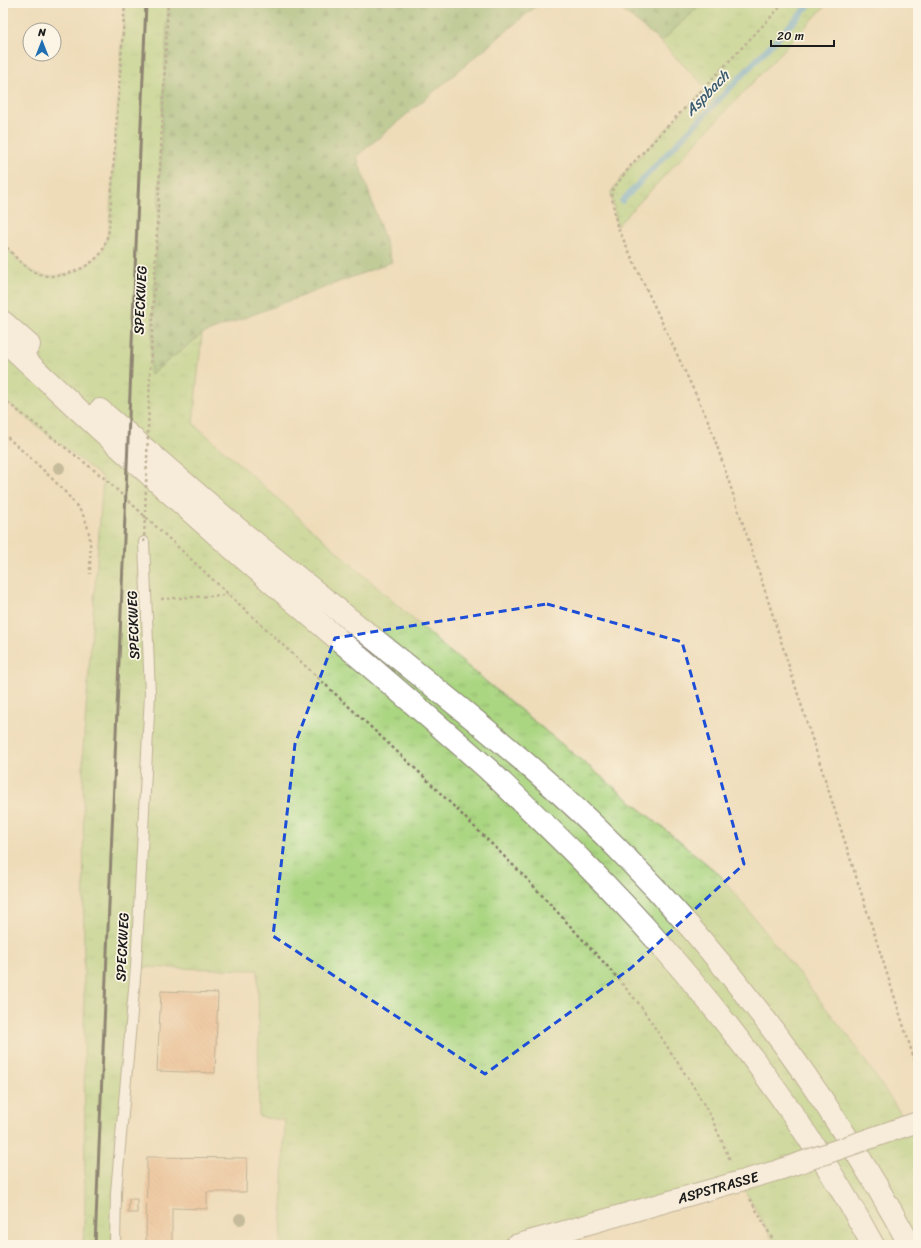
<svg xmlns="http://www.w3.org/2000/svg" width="921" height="1248" viewBox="0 0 921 1248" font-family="Sriracha,sans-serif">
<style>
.grass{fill:url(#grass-tufts);stroke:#63784e}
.forest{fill:url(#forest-firs);stroke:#526946}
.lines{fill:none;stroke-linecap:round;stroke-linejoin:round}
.stream{stroke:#5eabd7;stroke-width:6}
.building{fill:url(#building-back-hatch)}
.service-casing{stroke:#857c6a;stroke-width:12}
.minor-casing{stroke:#857c6a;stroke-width:22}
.trunk-casing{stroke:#857c6a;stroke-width:24}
.motorway-casing{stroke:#857c6a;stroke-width:24}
.path{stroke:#857c6a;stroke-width:2.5;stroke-dasharray:3 3;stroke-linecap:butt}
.service{stroke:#fff;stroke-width:10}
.minor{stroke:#fff;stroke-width:20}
.trunk{stroke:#fff;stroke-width:22}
.motorway{stroke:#fff;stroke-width:22}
.rail{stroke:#1c1c1c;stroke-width:3}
.minor-bridge-casing{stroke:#857c6a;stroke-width:22;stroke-linecap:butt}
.path-bridge{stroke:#857c6a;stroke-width:2.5;stroke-dasharray:3 3;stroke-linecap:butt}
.minor-bridge{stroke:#fff;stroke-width:20}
.tree{fill:#969676}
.marked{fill:none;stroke:#1d4ed8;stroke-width:3;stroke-dasharray:8 5;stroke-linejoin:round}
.labels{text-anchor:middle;stroke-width:3.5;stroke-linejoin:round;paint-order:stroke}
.street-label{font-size:14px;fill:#1c1c1c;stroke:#fcf5e5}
.water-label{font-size:15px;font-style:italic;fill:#3a5c70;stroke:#fcf5e5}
</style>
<defs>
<pattern id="grass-tufts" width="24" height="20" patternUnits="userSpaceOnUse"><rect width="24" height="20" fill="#aad581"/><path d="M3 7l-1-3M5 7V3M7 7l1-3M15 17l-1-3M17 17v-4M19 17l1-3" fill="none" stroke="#92b66f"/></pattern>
<pattern id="forest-firs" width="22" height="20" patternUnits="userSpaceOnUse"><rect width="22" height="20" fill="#87b66f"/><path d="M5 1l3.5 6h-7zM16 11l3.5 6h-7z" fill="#6e935a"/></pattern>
<pattern id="building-back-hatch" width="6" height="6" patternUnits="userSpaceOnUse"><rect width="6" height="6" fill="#eeb387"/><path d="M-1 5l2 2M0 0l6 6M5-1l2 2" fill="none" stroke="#cc9974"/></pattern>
</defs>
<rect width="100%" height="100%" fill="#fcf5e5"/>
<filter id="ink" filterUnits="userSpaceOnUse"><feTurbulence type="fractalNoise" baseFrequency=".025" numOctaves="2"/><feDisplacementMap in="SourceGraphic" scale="8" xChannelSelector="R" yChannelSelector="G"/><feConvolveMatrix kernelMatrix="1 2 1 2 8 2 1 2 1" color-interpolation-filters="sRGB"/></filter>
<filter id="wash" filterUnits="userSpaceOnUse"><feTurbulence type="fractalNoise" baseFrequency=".012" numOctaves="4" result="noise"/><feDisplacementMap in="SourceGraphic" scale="16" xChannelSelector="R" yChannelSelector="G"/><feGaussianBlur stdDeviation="0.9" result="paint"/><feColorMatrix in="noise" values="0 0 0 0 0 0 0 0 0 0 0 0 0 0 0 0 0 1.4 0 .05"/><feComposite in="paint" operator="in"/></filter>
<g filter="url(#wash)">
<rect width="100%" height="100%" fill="#eedcb9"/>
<!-- grass -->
<path class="grass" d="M125,3H168L151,374L202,334L193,423L443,646L720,875L849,1037L918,1139V1245H776L740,1182L515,1245H281L285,1120L259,1117L258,970L136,967L115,1245H83L85,1207L83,750L103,478L3,399V243C12,253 22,266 34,272C53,283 88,270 101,253C105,246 107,238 109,230Z
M702,3H828L617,226L611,192L632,164L706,88L661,42Z"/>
<!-- forest -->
<path class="forest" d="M168,3H540L357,156L392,262L202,334L150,375Z
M613,3H702L661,42Z"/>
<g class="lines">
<!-- stream -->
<path class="stream" d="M622,201L811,3"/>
</g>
<g id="blocks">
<!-- building -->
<path class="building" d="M161,991L218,993L215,1073L157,1071Z
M147,1157L247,1158L246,1192H207V1209L172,1208V1245H146Z
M129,1199H137V1213H128Z"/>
</g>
</g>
<g filter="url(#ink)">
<use href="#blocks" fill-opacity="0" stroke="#857c6a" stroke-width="1"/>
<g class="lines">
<defs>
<path id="service" d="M115,1245L116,1192L136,967L150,694L144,542"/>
<g id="minor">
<path d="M903,1127L918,1122"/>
<path id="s1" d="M515,1245L779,1170"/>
</g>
<path id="trunk" d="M3,322L29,345
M3,339C76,408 150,476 225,542C313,619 403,693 490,771
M100,410L238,529L337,609"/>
<path id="motorway" d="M337,609C432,686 531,761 617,848C732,965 832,1101 910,1245
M490,771C548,827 607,883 660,944C741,1036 814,1137 873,1245"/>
</defs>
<!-- service casing -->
<use href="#service" class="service-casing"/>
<!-- minor casing -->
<use href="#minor" class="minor-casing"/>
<!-- trunk casing -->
<use href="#trunk" class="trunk-casing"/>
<!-- motorway casing -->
<use href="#motorway" class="motorway-casing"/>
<!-- path -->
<path class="path" d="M784,3L632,164L611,192L617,226L710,425L758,569L918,1071
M3,243C12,253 22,266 34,272C53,283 88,270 101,253C105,246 107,238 109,230L125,3
M150,375L168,3
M3,399L103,477L420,773L526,878L608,967L640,1005L695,1089L711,1117L731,1162
M3,433C23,452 79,499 86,522C92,539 90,556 90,574
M161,599L228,595
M750,1199L776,1245"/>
<!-- service -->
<use href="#service" class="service"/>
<!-- minor -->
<use href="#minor" class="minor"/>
<!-- trunk -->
<use href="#trunk" class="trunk"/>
<!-- motorway -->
<use href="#motorway" class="motorway"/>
<!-- rail -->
<path class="rail" d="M95,1245L146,3"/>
<defs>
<path id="minor-bridge" d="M779,1170L903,1127"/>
</defs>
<!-- minor-bridge casing -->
<use href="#minor-bridge" class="minor-bridge-casing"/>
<!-- path-bridge -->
<path class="path-bridge" d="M144,542L150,375"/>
<!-- minor-bridge -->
<use href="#minor-bridge" class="minor-bridge"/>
</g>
<!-- trees -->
<g class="tree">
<circle cx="59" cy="468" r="6"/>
<circle cx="240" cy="1219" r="6"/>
</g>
</g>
<!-- marked area -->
<path d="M0 0H921V1248H0ZM547,604L682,642L744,864L631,968L485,1074L273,936L295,744L335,638Z" fill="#eedcb9" fill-opacity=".55" fill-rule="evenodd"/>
<path class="marked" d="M547,604L682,642L744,864L631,968L485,1074L273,936L295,744L335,638Z"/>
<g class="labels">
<!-- street labels -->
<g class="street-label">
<text transform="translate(140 300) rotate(-87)" y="5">SPECKWEG</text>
<text transform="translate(133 625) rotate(-92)" y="5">SPECKWEG</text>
<text transform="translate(122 947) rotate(-87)" y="5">SPECKWEG</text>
<text dy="5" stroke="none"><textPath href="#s1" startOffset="211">ASPSTRASSE</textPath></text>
</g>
<!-- water labels -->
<g class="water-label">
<text transform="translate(707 93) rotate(-46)" y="5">Aspbach</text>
</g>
</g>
<!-- margin -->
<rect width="921" height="1248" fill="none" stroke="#fcf5e5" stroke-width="16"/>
<!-- north arrow -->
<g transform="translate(42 42)"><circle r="19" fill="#fcf5e5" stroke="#a29e95"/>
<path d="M0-3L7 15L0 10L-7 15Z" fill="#1f6fb2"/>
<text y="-6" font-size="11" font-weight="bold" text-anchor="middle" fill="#1c1c1c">N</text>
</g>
<!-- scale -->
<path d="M771 40v6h63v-6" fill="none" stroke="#1c1c1c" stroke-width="2"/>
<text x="777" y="40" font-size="12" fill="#1c1c1c" stroke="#fcf5e5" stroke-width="3" paint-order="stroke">20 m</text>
</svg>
